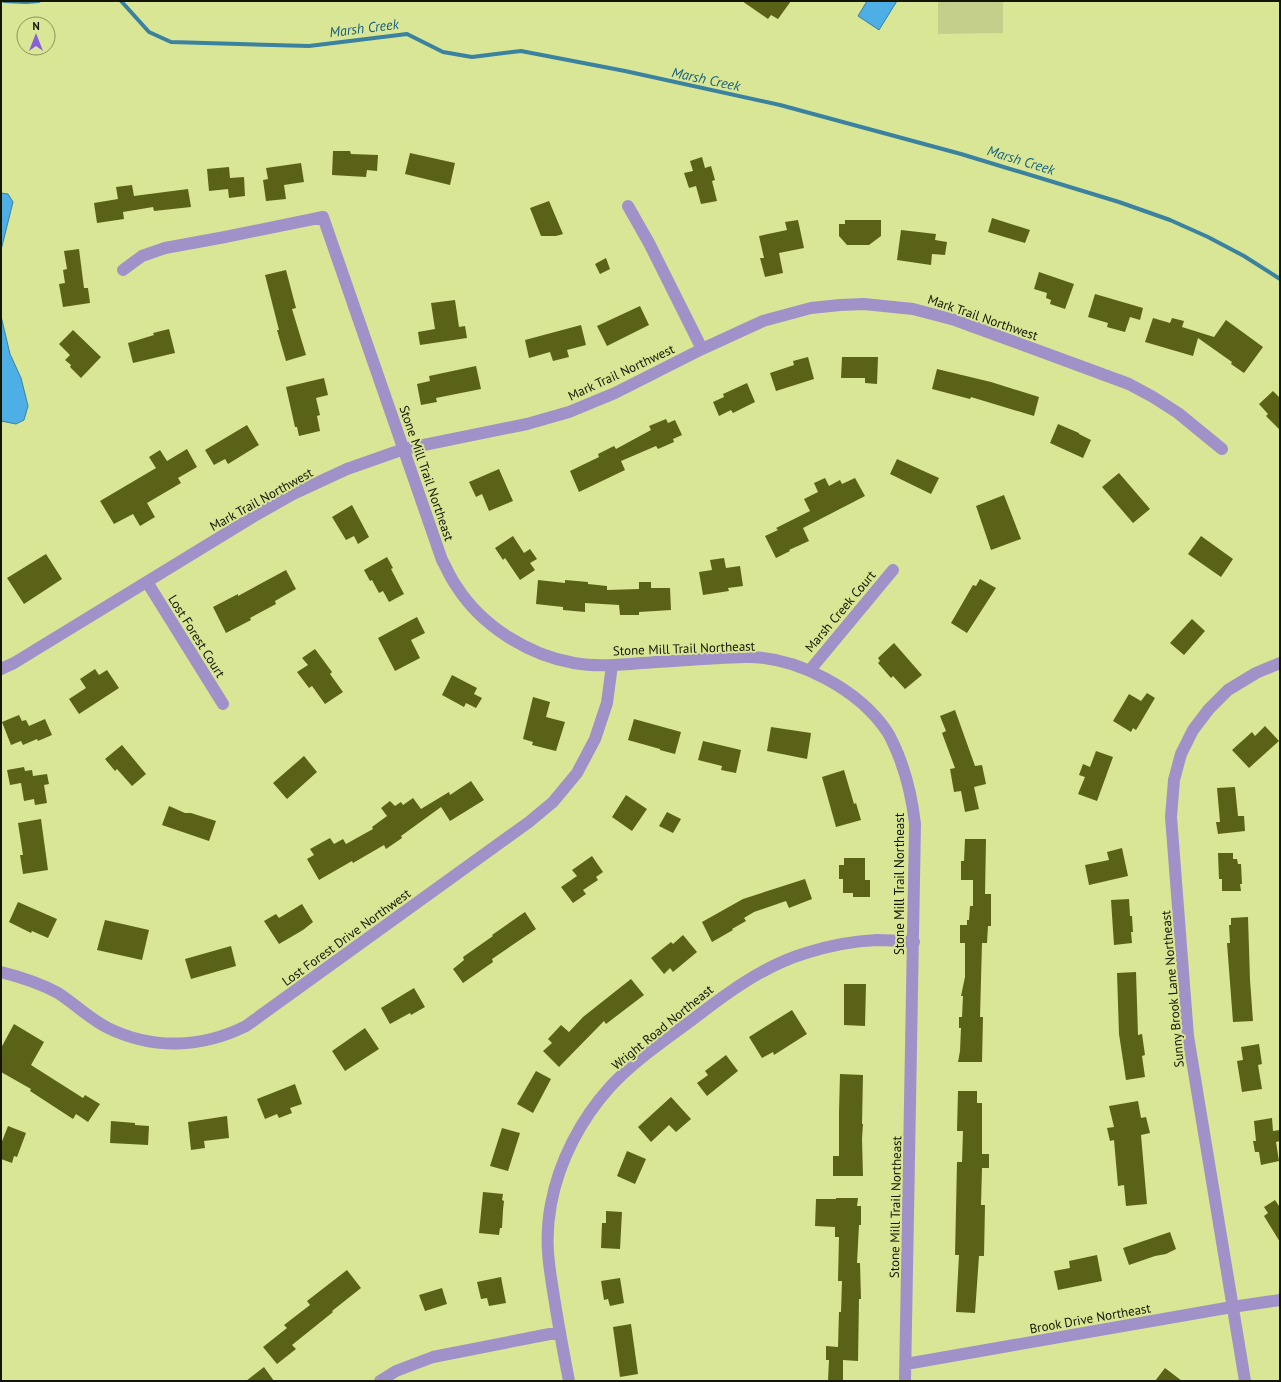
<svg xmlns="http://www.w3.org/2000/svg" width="1281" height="1382" viewBox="0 0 1281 1382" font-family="'PT Sans',sans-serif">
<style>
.green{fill:#c4cf8c}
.water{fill:#4dafe5;stroke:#3b81a0}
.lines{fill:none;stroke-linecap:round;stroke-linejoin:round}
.stream{stroke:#3b81a0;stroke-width:4}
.building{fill:#5a6218}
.minor{stroke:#a092c9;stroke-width:12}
.labels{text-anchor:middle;stroke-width:4;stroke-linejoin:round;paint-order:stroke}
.street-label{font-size:13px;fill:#121600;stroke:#d9e695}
.water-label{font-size:14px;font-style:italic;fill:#145e82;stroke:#d9e695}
</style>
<rect width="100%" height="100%" fill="#d9e695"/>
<!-- green -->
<path class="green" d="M938,1H1003V33L938,34Z"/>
<!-- water -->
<path class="water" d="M867,1H897L879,30L858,16Z
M1,193L8,194L13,202L1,250Z
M1,316L10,354L21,378L28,406L24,420L16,424L1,421Z"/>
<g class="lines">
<!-- stream -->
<path class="stream" d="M4,1L26,2L39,1
M121,1L149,32L171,42L309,46L407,34L443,52L472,57L521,51L625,71L780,105L961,154L1119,202L1170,220L1208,237L1244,256L1280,279"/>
</g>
<!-- building -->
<path class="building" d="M742,1H791L778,19L771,15L768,19Z
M333,151H350L351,154L378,155L377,171L367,170L366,177L332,175Z
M410,153L455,163L450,185L405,174Z
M702,157L705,168L711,166L715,180L712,181L717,201L701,204L696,186L689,188L684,173L693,171L690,161Z
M301,163L304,182L284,185L286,199L266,201L263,180L268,179L266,168Z
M229,167L230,178L244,177L245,196L229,198L228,189L209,191L207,169Z
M132,185L134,196L188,189L191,207L154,211L153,207L123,212L124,219L97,223L94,203L118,199L116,187Z
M549,201L563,234L556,236H541L530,208Z
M992,218L1030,230L1025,243L988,232Z
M798,220L804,248L779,253L783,273L765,277L760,258H764L759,236L787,230L785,222Z
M845,220H881V236L869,245H847L839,236V224H845Z
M901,230L936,234L935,240L947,242L945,255L932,254L931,265L897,260Z
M79,249L84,288H88L90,303L63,307L59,284L65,283L63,270L67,269L64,251Z
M606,258L610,269L600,274L595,264Z
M286,270L296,308L292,309L306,355L286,361L277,330H279L265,275Z
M1039,272L1074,284L1065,309L1050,304L1051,300L1046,298L1047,293L1034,289Z
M1095,294L1143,308L1140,320L1130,317L1125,332L1107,327L1108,323L1088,317Z
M455,300L459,327L465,326L467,338L420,345L418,332L435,329L431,303Z
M640,306L649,325L607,346L597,326Z
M1153,318L1170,323L1172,318L1184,321L1182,327L1214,337L1226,320L1263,347L1244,373L1231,364L1232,362L1198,338L1193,356L1145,342Z
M581,325L586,345L567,350L569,357L553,361L550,352L529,358L525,340Z
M169,329L175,353L133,363L128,343L154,335L153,333Z
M73,330L101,357L81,378L70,367L71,365L65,360L70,355L59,344Z
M808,357L814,379L776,391L770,373L794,365L793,361Z
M842,357H878L877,384L865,383V378H841Z
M476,366L481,389L436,398L437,402L421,405L417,384L430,381L429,376Z
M937,369L991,382L1039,397L1034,416L971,397L970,399L932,389Z
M324,378L328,395L316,398L320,415L317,416L320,431L299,436L297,427H295L286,387Z
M747,383L755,402L733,413L731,410L719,416L713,402L724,397L723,394Z
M1273,391L1280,398V430L1266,416L1268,414L1259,404Z
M666,419L668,423L675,420L682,435L673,439L674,442L658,449L656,446L621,461L625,470L579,492L570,471L599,457L598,454L614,446L616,449L651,430L649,426Z
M1058,424L1079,433V434L1091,440L1083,458L1050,443Z
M247,425L259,445L228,464L225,459L214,465L205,450Z
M187,449L197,467L178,478L181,483L147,503L155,517L140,526L133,514L114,524L100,501L156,468L149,457L160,450L167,461Z
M897,459L939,478L931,494L890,474Z
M499,469L513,501L489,511L482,494L476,497L469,482Z
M1119,473L1150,509L1133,523L1102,487Z
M825,478L829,486L840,480L842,484L855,478L865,496L803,528L809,541L789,550L790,551L776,558L765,536L778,530L776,528L810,511L804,499L818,492L814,483Z
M1004,495L1021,539L991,550L976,506Z
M352,505L369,537L358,544L354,536L346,540L332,517Z
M513,536L524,553L530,549L537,559L530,563L535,570L520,580L505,558L503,560L495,548Z
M1201,536L1233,559L1221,577L1188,554Z
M46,554L62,579L24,604L7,578Z
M387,557L393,568L391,569L404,594L389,602L383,591L379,593L372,580L370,581L364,570Z
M724,558L726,568L740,566L743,586L728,588L729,591L703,595L699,572L712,570L710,560Z
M286,570L296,589L275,601L276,604L250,618L251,620L226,633L213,607L238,594V596Z
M980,579L996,588L967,633L951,623L973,585L976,586Z
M538,580L565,583V580L588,582V584L607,586V590L639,589V582H651V588H670L671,610L639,612V615H620L619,605L585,603V612L563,610V607L536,604Z
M417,617L425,633L411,640L420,658L395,671L378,638Z
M1192,619L1205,631L1184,655L1170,643Z
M894,643L922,675L905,689L893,676L891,678L878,663L880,661L878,658Z
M315,649L332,672L330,674L343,692L325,704L312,686L309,688L297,672L308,665L302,658Z
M95,669L99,675L107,670L119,688L79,714L69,699L86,688L80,679Z
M452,675L477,688L474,694L482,698L476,708L466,703L464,707L442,695Z
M1147,693L1155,698L1136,730L1133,728L1131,732L1113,721L1129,694L1141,701Z
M533,697L550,702L546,717L565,722L556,751L532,745L533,742L523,739Z
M955,710L975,766L982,765L986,784L974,787L979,809L965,812L961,791L954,792L950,769L955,768L942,733L946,731L940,716Z
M19,715L22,721L26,720L29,726L45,719L52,735L38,741L37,739L23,745L21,741L11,745L2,722Z
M634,719L681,732L675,754L660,750V749L628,740Z
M1265,726L1279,741L1249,768L1232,750L1252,732L1255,736Z
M771,727L811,733L807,759L767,751Z
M703,741L741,750L736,773L721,770L722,766L698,760Z
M122,745L146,774L132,786L117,769L115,771L105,759Z
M1096,751L1113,757L1097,801L1078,794L1085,777L1079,775L1083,764L1090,767Z
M304,756L317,772L287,799L273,783Z
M24,767L25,771L32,770L33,776L47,774L49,784L44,785L47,803L35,805L34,799L24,801L21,783L10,785L7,770Z
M844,770L854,804L856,803L861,820L836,827L822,777Z
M471,781L484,800L450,821L441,807L401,836L402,838L386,849L384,845L353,863L352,861L319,880L307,859L314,855L310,849L330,838L334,844L343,839L346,844L373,829L372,827L387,816L381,808L390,801L395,806L401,802L403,805L413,798L421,809L449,792L450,795Z
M1235,787L1238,816H1244L1245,831L1218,834L1216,822H1220L1217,788Z
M626,795L647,809L632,831L612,817Z
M169,806L185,813H191L216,821L209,841L162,825Z
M667,812L681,819L673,833L659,826Z
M41,819L48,870L23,874L20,855H23L18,823Z
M965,839H986L985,894H991V926H988L987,943H982L980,1017H983L982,1062H958L960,1051L961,1028H959V1017H962L963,996H961L965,977V943H960V925H967V920H969L970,906H973V880H961V861H964Z
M1122,848L1128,876L1089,885L1085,865L1109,860L1107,852Z
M1218,853H1233V859H1237L1238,864H1241L1242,884H1240L1241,891H1222V879H1219Z
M592,856L603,872L596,877L598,880L583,890L586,894L573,903L561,887L577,876L572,870Z
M844,858H865V880H870V897H853V893H843V879H839V865H844Z
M805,879L812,899L789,908L786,901L754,912L744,918L746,921L732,929L733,930L712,942L702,922L743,899Z
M1129,899L1130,916H1132L1133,932H1131L1132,943L1114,945L1111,900Z
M18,902L57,919L48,938L32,931L31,933L9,922Z
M302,904L313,922L303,930L279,944L264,921L276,914L279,918Z
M525,912L536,929L492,959L493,962L463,983L453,969L464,960L463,957L493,936L492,935Z
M1248,917L1250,980L1253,1021L1233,1022L1227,943H1230L1229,925H1231V918Z
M105,920L149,930L142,960L97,950Z
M683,935L697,952L673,972L670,968L664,974L651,958L671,942L673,944Z
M231,946L236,966L191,979L185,959Z
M1136,972L1138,1035L1142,1034L1145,1055L1142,1056L1145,1077L1126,1080L1119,1034L1117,973Z
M631,979L644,995L606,1024L604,1021L559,1067L543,1051L552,1043L548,1039L561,1025L569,1032L583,1017Z
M844,984H866L865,1026L844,1025Z
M414,988L425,1007L411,1015L410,1013L390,1024L381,1008Z
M792,1010L807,1034L774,1055L773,1052L762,1058L749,1037Z
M14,1024L44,1042L31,1065L83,1098L85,1095L100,1104L88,1122L76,1114L73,1119L30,1091L31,1089L1,1072V1048Z
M365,1028L379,1049L345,1071L332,1051Z
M1259,1044L1262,1064L1258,1065L1262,1089L1242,1092L1237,1061L1243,1060L1241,1047Z
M726,1055L738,1071L707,1096L697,1083L708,1075L705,1071Z
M536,1071L551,1079L533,1113L517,1104Z
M840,1074L863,1075L862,1124H863L862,1139L863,1176H833V1156H839V1112Z
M295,1084L302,1104L290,1108L292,1113L279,1118L277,1114L265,1119L257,1099Z
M958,1091H977V1103H982V1154H989V1168H982L981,1205H985L984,1256H979L975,1313L956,1312L959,1255H955L957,1162H962L963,1131H957Z
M671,1097L691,1119L676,1132L669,1125L651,1142L638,1127Z
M1138,1101L1141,1118L1146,1117L1150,1133L1141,1135L1147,1204L1126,1206L1124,1185L1118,1186L1114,1140L1110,1141L1107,1128L1114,1127L1109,1106Z
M227,1116L229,1138L204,1141L205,1148L191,1150L188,1122Z
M1272,1118L1273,1131L1280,1130V1141L1276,1142L1279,1161L1261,1165L1259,1152H1255L1253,1141H1256L1254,1121Z
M111,1121L135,1123V1125L149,1126L148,1145L110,1143Z
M8,1126L26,1133L17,1157L14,1156L12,1163L1,1159V1144Z
M502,1128L520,1133L508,1171L490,1166Z
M627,1151L646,1159L635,1184L617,1176Z
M483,1192L503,1194L502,1200L504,1201L503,1210L502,1228H500L499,1235L479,1233Z
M836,1198H858L857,1206H861V1225H859L857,1263H860L861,1299H859L858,1361L843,1360V1381H828L829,1360H826V1346L838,1347L839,1312H841L842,1281H838L839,1237H835V1227L815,1226L816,1199H836Z
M1275,1200L1279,1206H1280V1242L1264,1216L1268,1213L1264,1207Z
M606,1211L622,1212L620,1249L601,1248L602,1223H606Z
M1170,1232L1176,1249L1166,1254L1155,1256L1129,1265L1123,1248Z
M1097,1255L1102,1281L1058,1290L1054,1271L1070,1268L1069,1261Z
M347,1270L361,1288L332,1311L333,1312L292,1345L296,1349L277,1364L263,1347L287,1328L284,1325L310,1305L307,1301Z
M501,1277L506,1303L489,1306L487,1298L481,1299L477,1282Z
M620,1278L624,1303L610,1306L608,1299L604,1300L601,1281Z
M442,1288L447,1304L425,1311L419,1295Z
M631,1324L638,1374L620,1377L613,1327Z
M264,1367L274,1381H246Z
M1165,1368L1182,1381H1155Z"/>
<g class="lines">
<!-- minor -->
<path class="minor" d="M628,206L649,243L702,349
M123,270L142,256L165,248L225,237L323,217L442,560C447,569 451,579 457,587C482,626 528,655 574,663C596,667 619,665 641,663C676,661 711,658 745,657C797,656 860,690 888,733C891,738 893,743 895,747C906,772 912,797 915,824L905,1381
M147,582L223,704
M1,669L14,663L256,515L293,494L347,469L404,449L527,424L569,412L615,393L702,349L763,321L811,308L840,305L864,304L913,309L955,320L1129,384L1153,397L1178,413L1222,449
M810,670L893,570
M1,972C21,977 40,983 58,993C75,1004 90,1019 108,1028C153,1050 202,1048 246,1026L529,822L553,802L577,773L595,739L607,703L612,665
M906,1364L1232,1307L1280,1300
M380,1381L396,1371L433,1357L560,1332
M569,1381C564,1355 559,1329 555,1303C549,1267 544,1240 551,1204C559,1161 581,1119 610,1087C634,1061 664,1041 692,1020C727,993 763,966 806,953C828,946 853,941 877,940C889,940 902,941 914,942
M1245,1381L1188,1036L1171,817L1174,780L1181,754L1193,730L1209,709L1228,690L1256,673L1280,663"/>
</g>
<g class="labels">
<!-- street labels -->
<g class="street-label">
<text transform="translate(983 317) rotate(19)" y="5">Mark Trail Northwest</text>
<text transform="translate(621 372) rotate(-25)" y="5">Mark Trail Northwest</text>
<text transform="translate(427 473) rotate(71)" y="5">Stone Mill Trail Northeast</text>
<text transform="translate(261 499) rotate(-29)" y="5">Mark Trail Northwest</text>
<text transform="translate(840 611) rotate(-50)" y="5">Marsh Creek Court</text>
<text transform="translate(197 636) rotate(58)" y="5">Lost Forest Court</text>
<text transform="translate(684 648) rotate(-2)" y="5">Stone Mill Trail Northeast</text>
<text transform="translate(899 884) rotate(-90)" y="5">Stone Mill Trail Northeast</text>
<text transform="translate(346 937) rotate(-36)" y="5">Lost Forest Drive Northwest</text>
<text transform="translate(1172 989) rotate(-95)" y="5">Sunny Brook Lane Northeast</text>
<text transform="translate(662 1027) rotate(-39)" y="5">Wright Road Northeast</text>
<text transform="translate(895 1207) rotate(-89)" y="5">Stone Mill Trail Northeast</text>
<text transform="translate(1090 1318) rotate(-10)" y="5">Brook Drive Northeast</text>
</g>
<!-- water labels -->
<g class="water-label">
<text transform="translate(364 28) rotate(-7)" y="5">Marsh Creek</text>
<text transform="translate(706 79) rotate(12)" y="5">Marsh Creek</text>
<text transform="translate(1021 160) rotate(17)" y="5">Marsh Creek</text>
</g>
</g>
<!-- border -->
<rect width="1281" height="1382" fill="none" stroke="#121600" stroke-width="4"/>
<!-- north arrow -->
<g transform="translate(36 36)"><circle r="19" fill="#d9e695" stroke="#899359"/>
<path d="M0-3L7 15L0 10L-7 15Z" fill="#8960da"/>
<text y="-6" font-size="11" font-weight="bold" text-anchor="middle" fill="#121600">N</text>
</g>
</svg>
